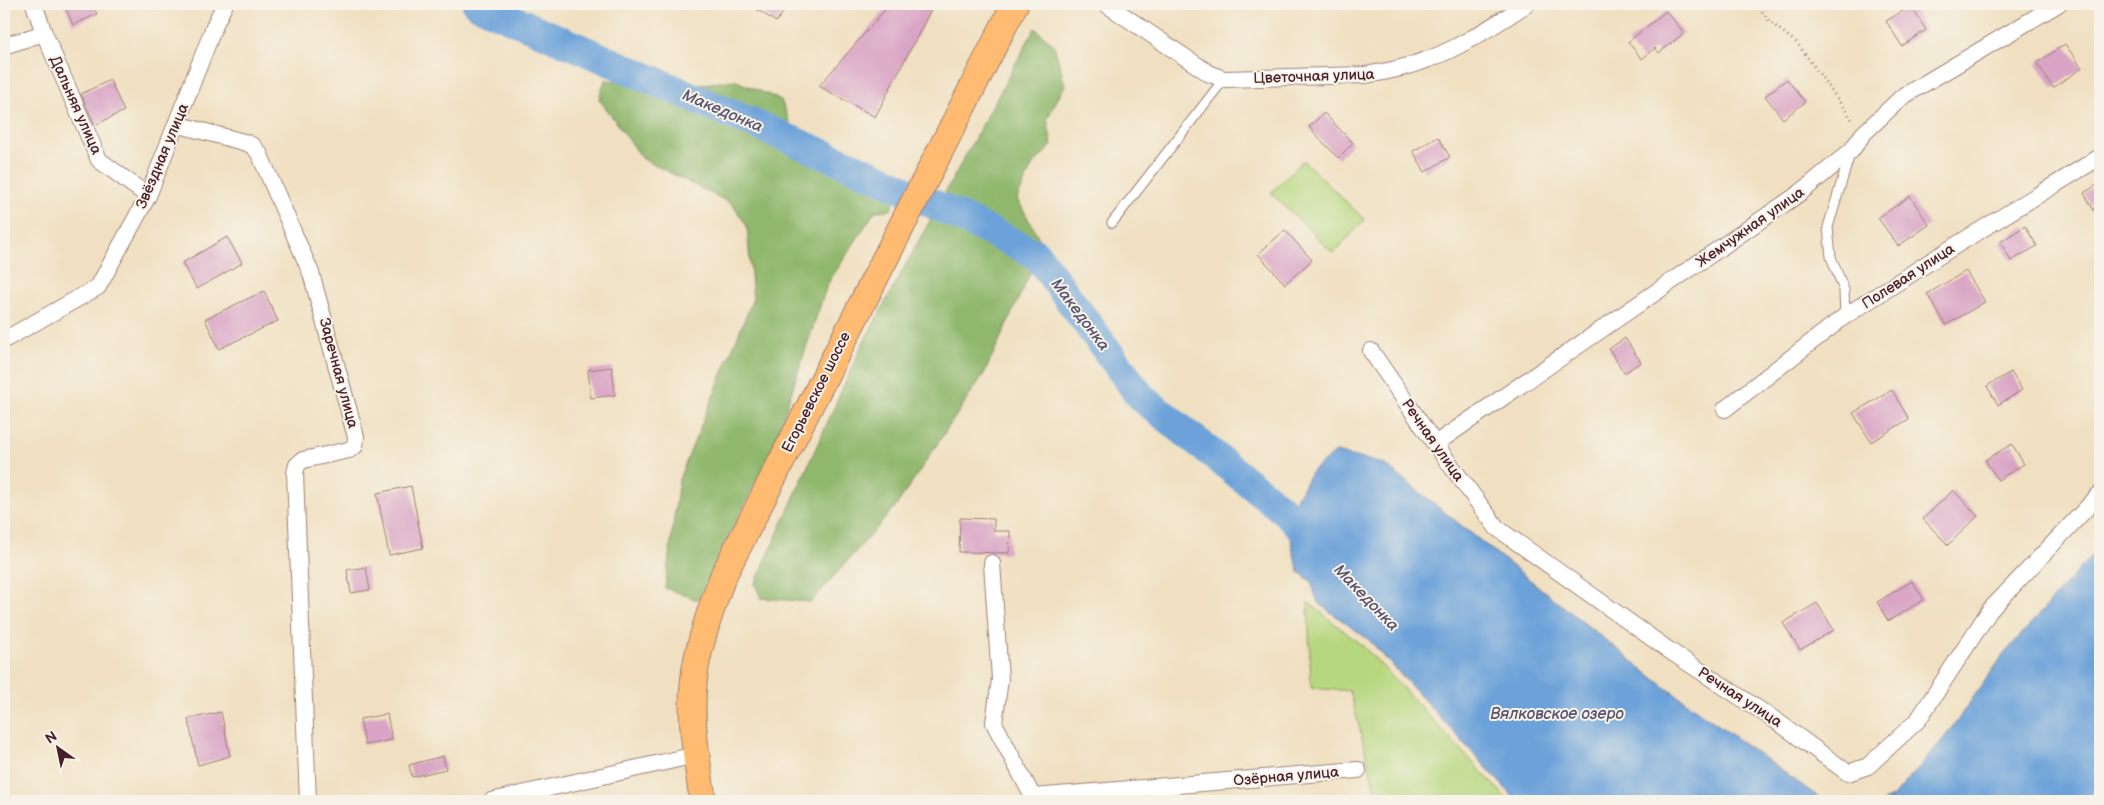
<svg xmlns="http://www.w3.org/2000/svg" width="2104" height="805" viewBox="0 0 2104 805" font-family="'Balsamiq Sans',sans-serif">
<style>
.green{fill:#b6d77e;stroke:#807b54}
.forest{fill:#90b86d;stroke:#6d6c4c}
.water{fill:#6ca2d9;stroke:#5b6082}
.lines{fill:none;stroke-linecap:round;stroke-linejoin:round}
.river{stroke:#6ca2d9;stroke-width:30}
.building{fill:#d9a4c5}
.service-casing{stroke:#9d8076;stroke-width:11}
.minor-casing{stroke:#9d8076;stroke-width:18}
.primary-casing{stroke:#9d8076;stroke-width:28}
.path{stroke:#9d8076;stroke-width:3;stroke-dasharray:1 4;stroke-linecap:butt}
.service{stroke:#fff;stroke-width:9}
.minor{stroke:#fff;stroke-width:16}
.primary{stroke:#febb71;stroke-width:26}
.labels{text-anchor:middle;stroke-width:4;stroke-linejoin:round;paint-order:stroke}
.street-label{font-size:15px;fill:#4a1f2b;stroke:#f7f3e8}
.water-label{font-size:16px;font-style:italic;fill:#585371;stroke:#f7f3e8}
</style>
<rect width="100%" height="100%" fill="#f7f3e8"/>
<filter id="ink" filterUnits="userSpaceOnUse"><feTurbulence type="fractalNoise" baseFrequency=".02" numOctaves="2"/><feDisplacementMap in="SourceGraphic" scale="10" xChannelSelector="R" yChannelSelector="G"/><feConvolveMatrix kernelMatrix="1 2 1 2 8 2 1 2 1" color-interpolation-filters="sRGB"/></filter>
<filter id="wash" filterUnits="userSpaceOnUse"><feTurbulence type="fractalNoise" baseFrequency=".0096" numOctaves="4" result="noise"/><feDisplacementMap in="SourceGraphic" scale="20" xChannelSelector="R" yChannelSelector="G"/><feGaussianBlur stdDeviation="1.12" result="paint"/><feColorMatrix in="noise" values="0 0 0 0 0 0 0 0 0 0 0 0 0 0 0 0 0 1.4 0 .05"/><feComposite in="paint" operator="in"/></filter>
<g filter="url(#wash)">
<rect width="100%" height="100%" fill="#f0e0c1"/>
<!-- green -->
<path class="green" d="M1303,160L1365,220L1333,253L1271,193Z
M1308,602L1365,648L1509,801H1378L1350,691L1311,688Z"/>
<!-- forest -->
<path class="forest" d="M1035,28L1054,45L1065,85L1047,119L1052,145L1032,166L1017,199L1043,245L985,372L896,506L811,602L761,598L755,584L862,345Z
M605,80L682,87L734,80L781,100L803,158L896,197L891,210L875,211L827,285L773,447L698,600L665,588L679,479L753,299L747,226L732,204L643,159L599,99Z"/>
<!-- water -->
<path class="water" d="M1336,452L1384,464L1661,684L1824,801H1517L1369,640L1318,603L1311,581L1299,572L1292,547L1288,514L1311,472Z
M2100,546V801H1883L1894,796L1945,737L2004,654Z"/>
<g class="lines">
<!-- river -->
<path class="river" d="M477,4L886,181L1036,254L1141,397L1288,514L1317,544"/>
</g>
<g id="blocks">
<!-- building -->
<path class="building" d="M64,4H92L97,14L73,25Z
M749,4H789L776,22Z
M890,4H934L875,117L819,86Z
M1911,6L1926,30L1902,46L1886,21Z
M1666,11L1684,33L1659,53L1655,48L1642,59L1628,42Z
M2065,44L2082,68L2053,88L2037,63Z
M1787,79L1805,102L1783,119L1765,96Z
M110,80L124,111L95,125L81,94Z
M1324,113L1353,143L1338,158L1309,127Z
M1438,137L1450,157L1425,172L1413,151Z
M2100,183V221L2084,193Z
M1910,196L1929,225L1898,246L1878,218Z
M2025,226L2037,246L2011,261L2000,242Z
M1285,230L1312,260L1285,284L1258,254Z
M227,237L242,263L197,289L182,263Z
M1966,271L1985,302L1946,325L1927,294Z
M264,291L278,321L219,349L205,319Z
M1625,338L1641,362L1624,373L1609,349Z
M612,367L615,395L591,398L588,370Z
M2011,372L2022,390L1998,405L1987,386Z
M1892,390L1909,419L1871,442L1853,413Z
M2012,444L2024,464L1998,480L1985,460Z
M411,486L423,548L389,555L377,493Z
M1953,490L1978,516L1948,545L1923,519Z
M960,518L994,519V531H1010L1009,553L959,552Z
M366,567L370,590L351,593L347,570Z
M1912,581L1924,600L1888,621L1877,602Z
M1817,603L1834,630L1800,650L1783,623Z
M221,712L230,756L198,765L188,719Z
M387,714L392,740L365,745L360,719Z
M443,756L446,769L412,777L409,765Z"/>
</g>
</g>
<g filter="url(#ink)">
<use href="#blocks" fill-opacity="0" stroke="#9d8076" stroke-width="1"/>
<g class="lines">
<defs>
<path id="service" d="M1112,223L1224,79
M1845,316L1844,290L1831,257L1828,227L1850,154"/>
<path id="minor" d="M34,4L44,33L99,160L148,196
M1106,4L1210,74L1224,79L1365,75C1387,72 1408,67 1429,59C1462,47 1497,23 1527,4
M4,46L44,33
M176,124L247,143L253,146L259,153L311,273L356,437L355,446L349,450L303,460L297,465L295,473L308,801
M4,340L98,287L148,196L216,22L225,4
M1371,351L1435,444L1497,528L1670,651L1778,722L1848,773L1868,766L1918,720L1990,610L2100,494
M1725,409L1845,316L1953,247L2100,157
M1435,444L1800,193L1851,151L1863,134L1902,97L2058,4
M992,563L1000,679L994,723L1035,801
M1034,797L1358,770
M491,801L696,755"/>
<path id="primary" d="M703,801C696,755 687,707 697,660C703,631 713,603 723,576L1015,4"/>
</defs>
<!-- service casing -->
<use href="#service" class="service-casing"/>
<!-- minor casing -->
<use href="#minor" class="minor-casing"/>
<!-- primary casing -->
<use href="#primary" class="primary-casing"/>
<!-- path -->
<path class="path" d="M1756,4L1770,22L1797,43L1854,122"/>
<!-- service -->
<use href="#service" class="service"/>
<!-- minor -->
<use href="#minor" class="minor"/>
<!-- primary -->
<use href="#primary" class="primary"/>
</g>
</g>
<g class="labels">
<!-- street labels -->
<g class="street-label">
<text transform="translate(1314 76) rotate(-2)" y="5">Цветочная улица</text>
<text transform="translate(76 105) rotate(66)" y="5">Дальняя улица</text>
<text transform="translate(162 156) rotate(-67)" y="5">Звёздная улица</text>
<text transform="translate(1750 227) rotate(-35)" y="5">Жемчужная улица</text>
<text transform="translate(1908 276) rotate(-33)" y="5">Полевая улица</text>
<text transform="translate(339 373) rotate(75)" y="5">Заречная улица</text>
<text transform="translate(816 392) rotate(-63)" y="5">Егорьевское шоссе</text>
<text transform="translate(1433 440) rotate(55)" y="5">Речная улица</text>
<text transform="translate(1740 697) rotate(33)" y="5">Речная улица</text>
<text transform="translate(1286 776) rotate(-5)" y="5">Озёрная улица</text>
</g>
<!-- water labels -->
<g class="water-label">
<text transform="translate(723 110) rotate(23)" y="6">Македонка</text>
<text transform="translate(1081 314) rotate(53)" y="6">Македонка</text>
<text transform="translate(1367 597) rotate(46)" y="6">Македонка</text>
<text x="1557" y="719">Вялковское озеро</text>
</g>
</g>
<!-- margin -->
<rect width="2104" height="805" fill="none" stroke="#f7f3e8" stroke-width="20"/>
<!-- north arrow -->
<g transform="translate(58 748) rotate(327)" stroke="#f7f3e8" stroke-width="4" paint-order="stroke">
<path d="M0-4L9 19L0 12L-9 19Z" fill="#4a1f2b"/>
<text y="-8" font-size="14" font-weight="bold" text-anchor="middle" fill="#4a1f2b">N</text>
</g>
</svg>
